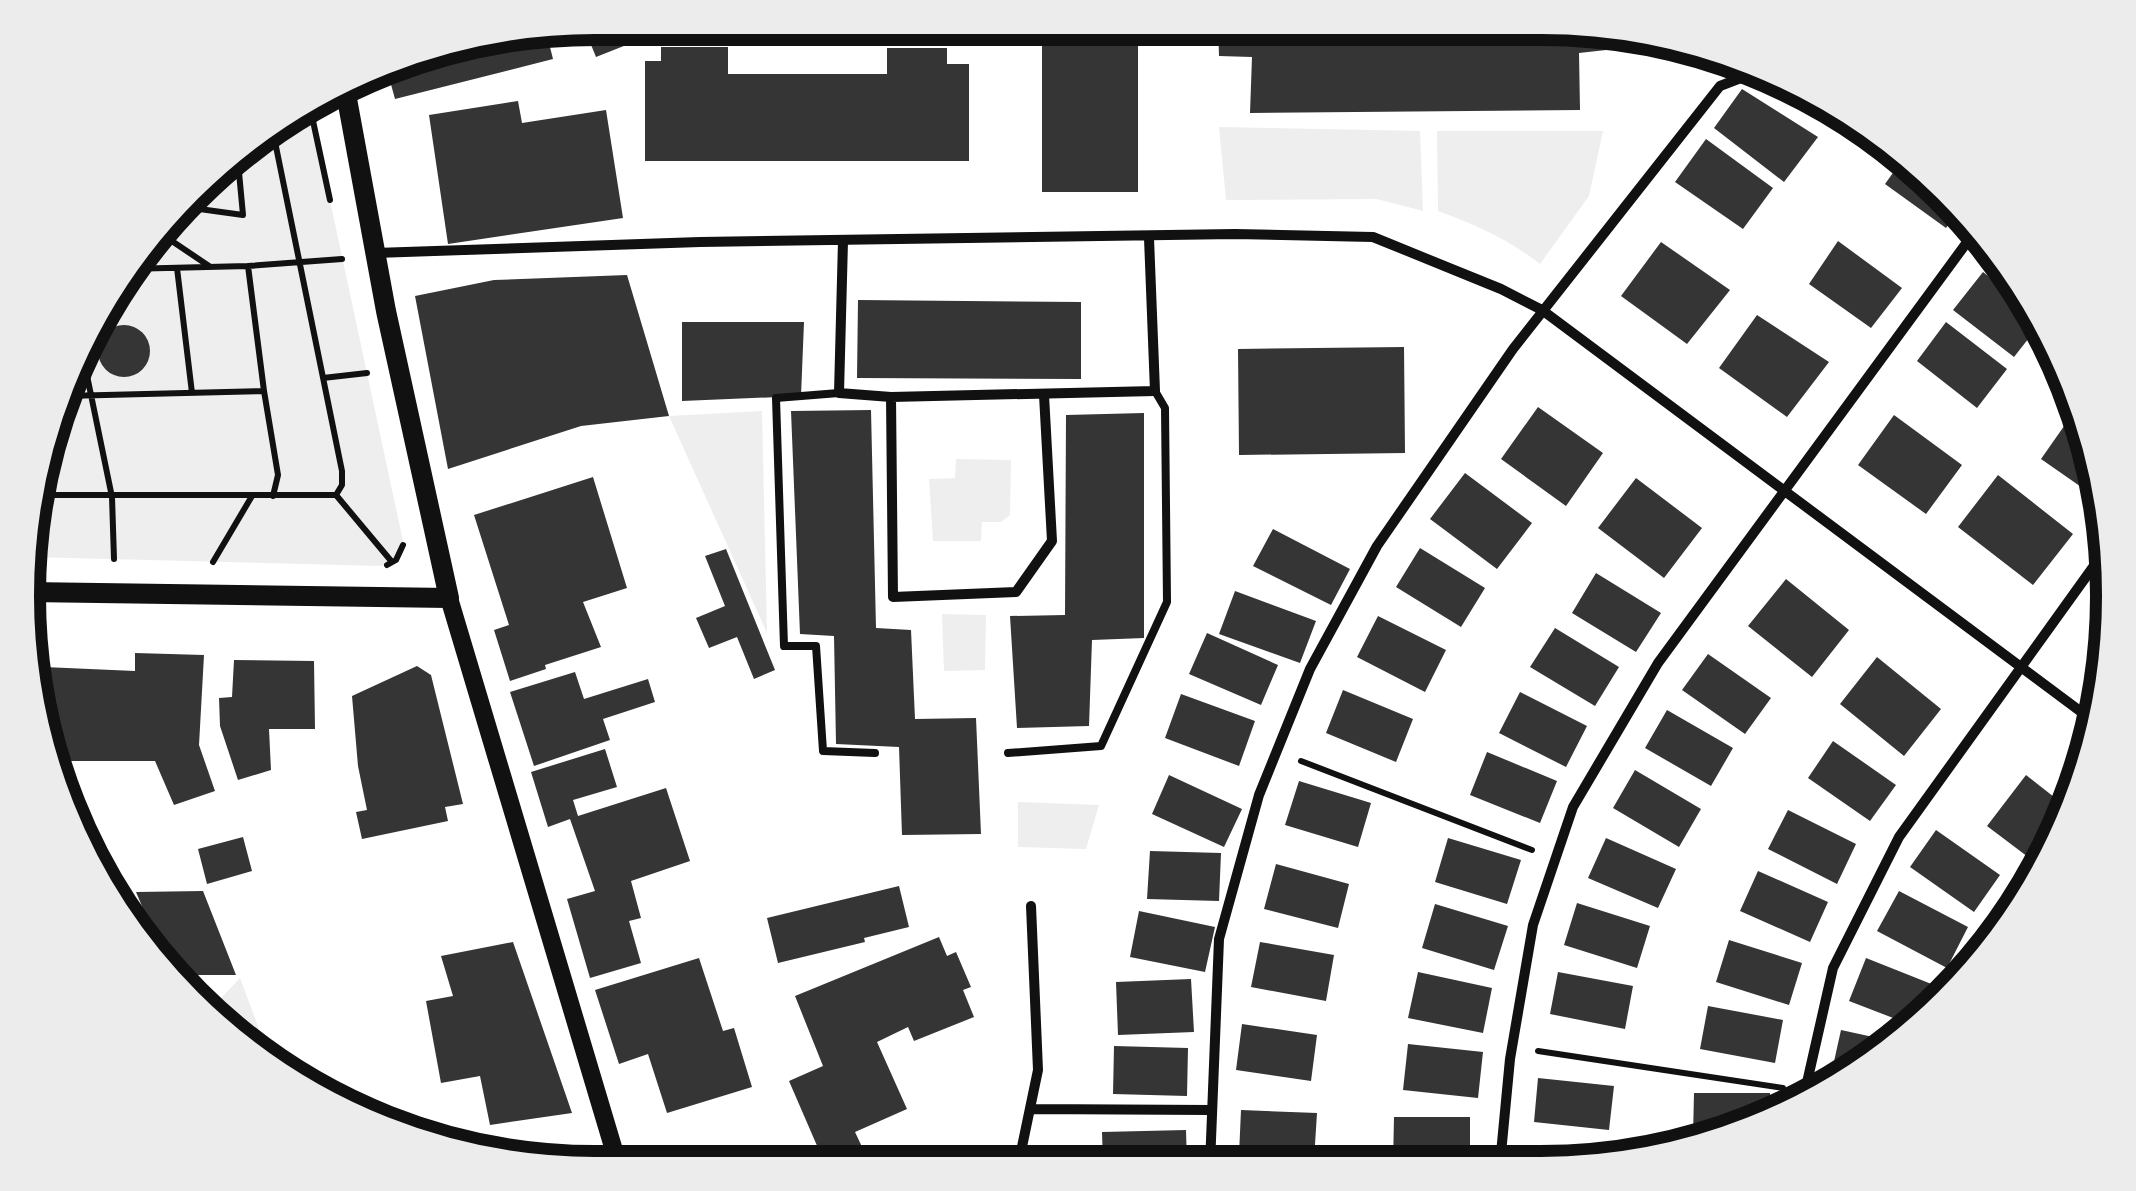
<svg xmlns="http://www.w3.org/2000/svg" width="2136" height="1191" viewBox="0 0 2136 1191" font-family="Montserrat,sans-serif">
<style>
.green{fill:#eee}
.building{fill:#353535}
.lines{fill:none;stroke-linecap:round;stroke-linejoin:round}
.path{stroke:#111;stroke-width:6}
.service{stroke:#111;stroke-width:8}
.minor{stroke:#111;stroke-width:10}
.tertiary{stroke:#111;stroke-width:18}
.secondary{stroke:#111;stroke-width:20}
.rim{fill:none;stroke:#111;stroke-width:12}
</style>
<rect width="100%" height="100%" fill="#fff"/>
<!-- green -->
<path class="green" d="M310,107L403,541L402,551L389,564L381,566L31,557L42,447L119,277L247,141Z
M1219,127L1420,131L1423,211L1377,199L1226,200Z
M1437,131H1603L1589,196L1540,264C1510,240 1474,224 1438,211Z
M762,411L767,633L669,416Z
M956,459L1011,460L1010,515L1001,522H982L981,541H933L929,479L955,478Z
M942,614L986,615L985,670L944,671Z
M1018,802L1099,805L1086,849L1018,847Z
M240,978L271,1061L210,1010Z"/>
<!-- building -->
<path class="building" d="M595,23H682L596,57L583,25Z
M1042,23H1138V192H1042Z
M1218,23L1577,24L1615,30V49L1579,53L1580,110L1250,113L1252,57L1219,56Z
M546,31L553,59L395,99L386,66L412,53Z
M661,47H728V74H887V48H947V64H969V161H645V61H661Z
M1742,89L1818,137L1784,182L1714,128Z
M518,101L522,123L606,110L623,218L448,244L429,115Z
M1706,139L1773,188L1743,229L1675,182Z
M1900,163L1957,213L1946,228L1885,184Z
M1838,241L1902,288L1871,328L1809,284Z
M1661,242L1730,290L1687,344L1621,296Z
M1983,272L2023,303L2036,329L2014,357L1953,310Z
M627,275L669,416L581,426L448,469L415,296L494,280Z
M858,300L1081,302V379L857,378Z
M1757,315L1829,362L1787,417L1719,368Z
M682,322H804L801,396L682,401Z
M1946,322L2007,369L1977,408L1917,361Z
M98 351a26 26 0 1 1 52 0a26 26 0 1 1-52 0Z
M1404,347L1405,453L1239,455L1238,349Z
M1538,407L1603,453L1566,506L1501,459Z
M871,410L876,628L911,630L915,719L976,718L981,834L902,835L899,747L836,744L834,636L800,634L791,411Z
M1144,413V638L1092,640L1089,726L1017,728L1010,616L1065,615L1066,415Z
M1894,415L1962,465L1926,514L1858,465Z
M2069,419L2086,431L2094,448L2097,498L2041,459Z
M1465,473L1532,523L1497,569L1430,519Z
M1998,475L2073,534L2033,585L1958,527Z
M593,477L627,588L583,602L601,647L545,665L546,669L510,681L494,630L509,625L474,515Z
M1636,478L1702,528L1664,578L1598,528Z
M1273,529L1350,569L1331,605L1253,566Z
M1420,548L1485,588L1461,627L1396,587Z
M726,549L775,670L754,679L737,637L709,648L696,618L725,606L705,556Z
M1596,573L1661,613L1636,652L1572,613Z
M1786,579L1849,630L1812,677L1748,626Z
M1235,591L1316,621L1300,663L1219,634Z
M1378,616L1446,650L1425,692L1357,657Z
M1555,628L1619,667L1595,706L1530,667Z
M2106,629V637L2107,654L2094,644Z
M1207,633L1278,665L1261,705L1189,674Z
M135,653L204,655L199,745L215,791L174,805L155,761H71L45,712L44,667L135,671Z
M1708,654L1771,698L1745,734L1682,690Z
M1877,657L1941,709L1904,756L1840,704Z
M234,660L314,661L315,729H269L271,770L238,780L220,726L219,698L232,697Z
M417,666L431,675L463,804L445,807L448,821L362,839L356,812L367,810L358,766L352,696Z
M575,672L584,699L648,679L655,702L603,719L610,740L534,766L510,692Z
M1343,690L1413,719L1396,762L1326,733Z
M1520,692L1587,726L1566,767L1499,733Z
M1181,694L1255,721L1239,766L1165,738Z
M1667,710L1733,748L1711,786L1645,748Z
M1833,741L1896,785L1870,821L1808,778Z
M605,749L617,787L573,800L578,816L666,788L690,861L631,881L641,918L629,921L641,963L590,978L567,899L595,891L570,819L548,827L531,772Z
M1487,752L1557,781L1540,823L1470,795Z
M1635,770L1701,809L1679,847L1613,808Z
M1169,775L1242,809L1224,847L1152,814Z
M2026,775L2063,804L2040,866L1987,826Z
M1299,781L1371,803L1358,847L1285,825Z
M1788,810L1856,844L1837,884L1768,849Z
M1936,830L2000,875L1974,912L1910,867Z
M243,837L252,871L207,884L198,849Z
M1448,838L1521,860L1507,904L1435,882Z
M1606,838L1676,869L1658,908L1588,878Z
M1150,851L1221,853L1219,901L1147,899Z
M1276,864L1349,884L1338,928L1264,909Z
M1758,871L1828,902L1810,942L1740,911Z
M899,886L909,927L864,938L865,942L778,963L767,918Z
M203,891L236,975H171L136,892Z
M1899,891L1968,927L1947,968L1877,931Z
M1577,903L1650,926L1637,968L1564,945Z
M1435,904L1508,926L1494,970L1422,948Z
M1139,911L1215,927L1205,972L1130,957Z
M939,937L947,956L956,952L971,987L963,990L974,1017L914,1041L908,1027L877,1042L907,1109L855,1132L871,1166L778,1167L818,1148L789,1081L823,1066L795,996Z
M1729,940L1802,963L1789,1005L1716,982Z
M513,942L572,1113L490,1125L480,1076L441,1083L426,1001L453,996L441,956Z
M1260,942L1334,955L1326,1001L1251,987Z
M699,958L723,1031L734,1028L752,1087L667,1113L648,1054L619,1064L595,990Z
M1866,958L1939,987L1927,1016L1914,1026L1849,1001Z
M1418,972L1492,988L1483,1033L1408,1018Z
M1558,972L1633,986L1625,1029L1550,1014Z
M1191,979L1194,1032L1118,1035L1116,982Z
M1708,1006L1783,1020L1775,1063L1700,1049Z
M1242,1024L1317,1035L1311,1081L1236,1070Z
M1841,1030L1896,1042L1858,1072L1846,1078L1831,1075Z
M1408,1044L1483,1052L1478,1098L1403,1090Z
M1114,1046L1188,1048L1187,1096L1113,1094Z
M1538,1078L1614,1086L1609,1130L1534,1122Z
M1694,1093H1770V1116L1728,1137L1693,1136Z
M1241,1110L1317,1113L1314,1160L1239,1155Z
M1394,1117H1470V1163H1393Z
M1186,1130L1187,1165H1103L1102,1132Z
M1533,1155L1609,1156V1164H1533Z"/>
<g class="lines">
<!-- path -->
<path class="path" d="M310,107L330,200
M185,207L243,215L237,151
M160,233L209,266
M177,268L192,393
M126,269L248,266
M83,356L112,497L114,559
M323,378L367,373
M264,391L248,266L342,259
M65,396L264,391L278,475L273,496
M37,495H336L342,485V471L272,127
M336,495L392,562
M213,562L252,496
M387,565L396,560L403,545
M1301,761L1532,850
M1538,1051L1783,1088"/>
<!-- service -->
<path class="service" d="M839,393L776,398L784,646H816L823,751L875,753
M1008,753L1101,746L1167,602L1165,408L1155,391"/>
<!-- minor -->
<path class="minor" d="M843,241L839,393L891,397L1155,391L1149,238
M375,253L700,242L1235,234L1373,237L1501,289L1542,310L2092,720
M891,397L893,597L1016,592L1052,541L1044,395
M1803,1100L1833,968L1899,837L2101,556
M1030,1109L1211,1110
M1500,1164L1510,1059L1533,925L1573,807L1658,663L1976,230
M1210,1165L1219,939L1259,795L1310,669L1377,546L1513,349L1720,86L1759,71
M1018,1166L1038,1070L1031,906"/>
<!-- tertiary -->
<path class="tertiary" d="M449,598L619,1167"/>
<!-- secondary -->
<path class="secondary" d="M28,592L449,598L386,311L345,88"/>
</g>
<!-- crop -->
<path d="M0 0H2136V1191H0ZM595 40H1541A555 555 0 0 1 2096 595V596A555 555 0 0 1 1541 1151H595A555 555 0 0 1 40 596V595A555 555 0 0 1 595 40Z" fill="#ececec" fill-rule="evenodd"/>
<path class="rim" d="M595 40H1541A555 555 0 0 1 2096 595V596A555 555 0 0 1 1541 1151H595A555 555 0 0 1 40 596V595A555 555 0 0 1 595 40Z"/>
</svg>
